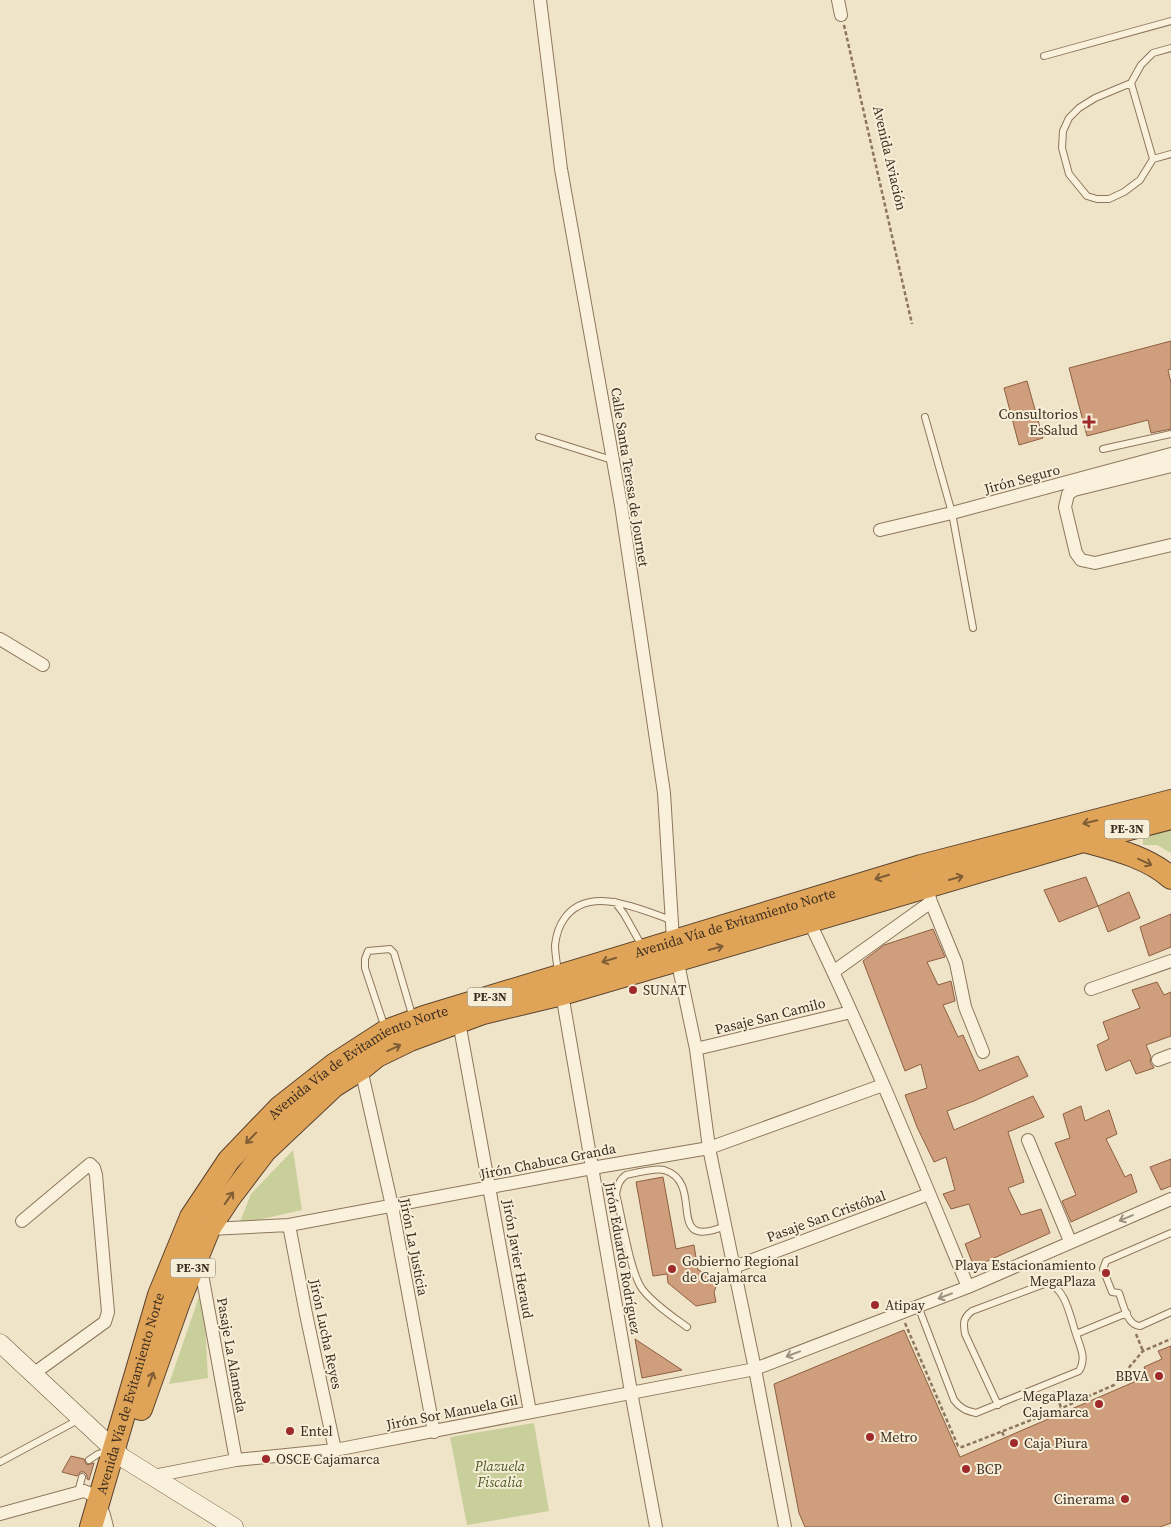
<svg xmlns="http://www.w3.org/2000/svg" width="1171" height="1527" viewBox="0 0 1171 1527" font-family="'Source Serif 4',serif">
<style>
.green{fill:#c9cf9b}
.building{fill:#cf9f7d;stroke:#8d5f41}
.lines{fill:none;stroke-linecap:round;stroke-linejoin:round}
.lane-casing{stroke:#8d765c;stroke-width:8}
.street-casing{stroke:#8d765c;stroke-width:14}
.secondary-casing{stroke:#6f573f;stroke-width:19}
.highway-casing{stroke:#5b4430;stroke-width:24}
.path{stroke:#8d765c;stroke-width:2.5;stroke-dasharray:4 2.5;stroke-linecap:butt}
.lane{stroke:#faf1dc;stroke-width:6}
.street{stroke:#faf1dc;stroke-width:12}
.secondary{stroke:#faf1dc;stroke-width:18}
.highway{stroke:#e0a458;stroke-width:22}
.oneway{stroke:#7e5d36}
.oneway2{stroke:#9c907e}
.poi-dot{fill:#9e2a2b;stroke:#f7eed8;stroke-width:2}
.labels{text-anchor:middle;stroke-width:4;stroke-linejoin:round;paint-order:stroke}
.shield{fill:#f7eed8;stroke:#756857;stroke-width:1}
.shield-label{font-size:12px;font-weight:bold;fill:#3d2e20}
.street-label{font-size:14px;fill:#3d2e20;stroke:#f7eed8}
.poi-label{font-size:14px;fill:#3d2e20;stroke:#f7eed8;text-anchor:start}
.park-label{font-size:14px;font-style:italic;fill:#4d5a26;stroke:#f7eed8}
</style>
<rect width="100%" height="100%" fill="#f0e4c8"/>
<!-- green -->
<path class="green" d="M1171,828V853L1157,845H1143V834Z
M293,1150L302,1210L239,1224L251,1194Z
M203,1285L208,1378L169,1384Z
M534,1423L549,1511L467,1525L450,1437Z"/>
<!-- building -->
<path class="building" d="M1171,341V369L1168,370L1171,383V429L1151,433L1148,420L1087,436L1069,368Z
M1027,381L1043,438L1019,445L1004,388Z
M1086,877L1098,906L1059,922L1044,890Z
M1129,892L1140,918L1108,932L1098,906Z
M1171,914V947L1149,956L1140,927Z
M933,929L945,957L927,962L938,985L951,981L955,1001L943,1005L958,1037L963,1035L979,1071L1018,1056L1028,1076L974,1101L947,1111L954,1130L1033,1096L1044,1117L1008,1132L1024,1182L1008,1188L1021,1215L1041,1209L1050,1233L974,1267L965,1244L981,1237L969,1204L951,1209L943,1194L955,1190L946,1157L934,1162L917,1127L905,1095L927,1088L921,1064L905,1071L863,961L884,945Z
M1157,982L1164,995L1171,992V1036L1146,1045L1151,1057L1150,1062L1154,1068L1136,1074L1130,1060L1106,1071L1097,1045L1109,1039L1103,1022L1140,1008L1132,990Z
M1081,1106L1085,1121L1109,1110L1117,1134L1106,1139L1125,1177L1131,1174L1137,1192L1071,1222L1062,1201L1076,1195L1055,1143L1070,1138L1063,1114Z
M1171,1159V1186L1161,1190L1150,1167Z
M663,1177L676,1249L694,1245L698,1270L719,1279L714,1292L716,1302L696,1306L668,1283L667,1274L653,1276L636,1182Z
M904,1330L960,1457L1148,1376L1144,1367L1162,1359L1158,1351L1171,1346V1523L1160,1527H805L799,1513L774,1384Z
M635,1339L682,1370L642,1378Z
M71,1456L84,1459L85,1462L87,1465L94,1463L89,1480L87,1479V1475L84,1472H80L77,1476L62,1472Z"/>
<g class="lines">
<defs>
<path id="lane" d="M1171,48L1153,53L1141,65L1131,83L1095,98L1079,108L1069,118L1063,131L1062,148L1069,174L1087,196L1097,199H1109L1124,192L1140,180L1153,159L1171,154
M1044,56L1171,21
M1131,83L1153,159
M925,417L952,513L973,628
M539,437L612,460
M1103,449L1171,434
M615,902L624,914L642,946
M558,972C557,963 555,954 555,945C556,937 559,926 564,919C588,884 640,909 671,920
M385,1028L365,968V959L368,951L390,949L394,953L413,1018
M1171,1233L1106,1261L1103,1269L1112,1292L1119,1293C1123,1303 1127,1326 1140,1326L1171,1312
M918,1306L954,1400C960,1408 966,1411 976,1413L1079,1371C1087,1358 1080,1347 1076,1334L1127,1313
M687,1327C672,1316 655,1305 643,1290C630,1274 622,1216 616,1194C618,1185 619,1180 626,1175C635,1173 656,1168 664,1170C707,1183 662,1252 725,1226
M998,1405L965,1334C963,1323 963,1318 972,1311L1047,1283C1066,1288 1070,1317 1076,1334
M89,1460L98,1454L108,1451
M0,1462L78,1420
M78,1492L82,1477"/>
<path id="street" d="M540,0L561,169L621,505L664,793L673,940L696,1049L709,1148L755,1369L785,1527
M838,0L841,15
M1171,466L1074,490L1068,494L1065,507L1076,553L1081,560L1095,563L1171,545
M880,530L952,513L1171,454
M0,639L43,665
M925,882L931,902L956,963L965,1007L983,1052
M809,921C867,1041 917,1164 968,1287
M833,972L931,902
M1091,989L1171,961
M562,994L631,1392L656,1527
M459,1022L530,1412
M696,1049L851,1012
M1158,1060L1171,1055
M361,1069L392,1206L434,1432
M1028,1140L1070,1241
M22,1221L90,1164L94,1168L96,1175L108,1312L105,1322L33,1374
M289,1225L306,1314L335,1450
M209,1229L289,1225L592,1168L709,1148L883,1085
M199,1258L236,1460
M734,1267L929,1194
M153,1476L236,1460L335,1450L755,1369L968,1287L1171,1199
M0,1514L84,1491C99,1495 104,1513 107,1527"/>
<path id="secondary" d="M0,1343L123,1458L234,1527"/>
<g id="highway">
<path d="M1084,841C1113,849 1148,857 1171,878"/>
<path d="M141,1409L179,1302L209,1229L230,1197L265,1151L334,1086L361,1069L377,1056L410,1040L483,1013L562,994L1083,841L1171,818"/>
<path id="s1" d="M91,1527L159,1295L191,1217L229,1160L279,1108L335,1064L386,1031L424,1017L921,866L1171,801"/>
</g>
</defs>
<!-- lane casing -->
<use href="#lane" class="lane-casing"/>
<!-- street casing -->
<use href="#street" class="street-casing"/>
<!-- secondary casing -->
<use href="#secondary" class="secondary-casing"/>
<!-- highway casing -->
<use href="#highway" class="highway-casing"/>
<!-- path -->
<path class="path" d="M844,25L912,324
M905,1323L958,1446L962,1447L1062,1408L1114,1385L1143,1351L1171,1339
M1136,1334L1143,1351
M1055,1391L1063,1413
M1002,1432L1005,1438"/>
<!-- lane -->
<use href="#lane" class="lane"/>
<!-- street -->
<use href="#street" class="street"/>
<!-- secondary -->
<use href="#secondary" class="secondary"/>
<!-- highway -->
<use href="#highway" class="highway"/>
</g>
<!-- one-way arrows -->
<defs><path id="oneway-shaft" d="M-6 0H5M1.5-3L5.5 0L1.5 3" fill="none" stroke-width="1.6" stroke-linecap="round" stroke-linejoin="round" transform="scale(1.25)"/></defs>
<g class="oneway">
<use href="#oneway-shaft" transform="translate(1090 822) rotate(166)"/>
<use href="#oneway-shaft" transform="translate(1145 862) rotate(25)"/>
<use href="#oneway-shaft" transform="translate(882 877) rotate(163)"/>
<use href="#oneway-shaft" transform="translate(956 878) rotate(-16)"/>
<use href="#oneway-shaft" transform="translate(716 948) rotate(-16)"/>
<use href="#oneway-shaft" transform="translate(609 960) rotate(163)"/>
<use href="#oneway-shaft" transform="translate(394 1048) rotate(-25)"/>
<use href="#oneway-shaft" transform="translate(251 1138) rotate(134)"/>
<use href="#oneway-shaft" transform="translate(229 1198) rotate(-55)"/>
<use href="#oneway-shaft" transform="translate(151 1379) rotate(-70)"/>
</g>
<g class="oneway2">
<use href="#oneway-shaft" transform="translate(1126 1218) rotate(157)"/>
<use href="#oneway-shaft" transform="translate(945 1296) rotate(159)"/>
<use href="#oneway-shaft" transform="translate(793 1354) rotate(159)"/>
</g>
<!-- markers -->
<g class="poi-dot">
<path d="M1086.5 414.5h5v5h5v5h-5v5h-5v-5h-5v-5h5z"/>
<circle cx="633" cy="990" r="5"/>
<circle cx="672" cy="1269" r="5"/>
<circle cx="1106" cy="1273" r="5"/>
<circle cx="875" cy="1305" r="5"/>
<circle cx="1159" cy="1376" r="5"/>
<circle cx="1099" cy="1404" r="5"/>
<circle cx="290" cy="1431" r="5"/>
<circle cx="870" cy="1437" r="5"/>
<circle cx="1014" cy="1443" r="5"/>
<circle cx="266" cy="1459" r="5"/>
<circle cx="966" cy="1469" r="5"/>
<circle cx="1125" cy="1499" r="5"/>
</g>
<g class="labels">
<!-- shield labels -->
<g class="shield">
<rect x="1104.5" y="819.5" width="45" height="19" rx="4"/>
<rect x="467.5" y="987.5" width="45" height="19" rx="4"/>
<rect x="170.5" y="1258.5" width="45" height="19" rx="4"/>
</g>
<g class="shield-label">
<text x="1127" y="833">PE-3N</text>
<text x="490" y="1001">PE-3N</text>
<text x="193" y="1272">PE-3N</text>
</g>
<!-- street labels -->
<g class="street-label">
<text transform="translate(890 158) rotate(77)" y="5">Avenida Aviación</text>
<text transform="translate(630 477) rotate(81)" y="5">Calle Santa Teresa de Journet</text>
<text transform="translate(1022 479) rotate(-15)" y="5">Jirón Seguro</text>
<text dy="5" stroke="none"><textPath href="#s1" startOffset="964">Avenida Vía de Evitamiento Norte</textPath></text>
<text transform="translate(770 1016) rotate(-14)" y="5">Pasaje San Camilo</text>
<text dy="5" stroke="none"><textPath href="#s1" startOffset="559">Avenida Vía de Evitamiento Norte</textPath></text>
<text transform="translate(548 1161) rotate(-11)" y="5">Jirón Chabuca Granda</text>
<text transform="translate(826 1216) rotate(-20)" y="5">Pasaje San Cristóbal</text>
<text transform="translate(414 1247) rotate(79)" y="5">Jirón La Justicia</text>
<text transform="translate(623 1258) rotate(80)" y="5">Jirón Eduardo Rodríguez</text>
<text transform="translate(518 1259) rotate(80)" y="5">Jirón Javier Heraud</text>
<text transform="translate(326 1334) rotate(78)" y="5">Jirón Lucha Reyes</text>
<text transform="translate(232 1355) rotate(80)" y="5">Pasaje La Alameda</text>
<text dy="5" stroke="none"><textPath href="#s1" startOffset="139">Avenida Vía de Evitamiento Norte</textPath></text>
<text transform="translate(452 1412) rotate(-11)" y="5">Jirón Sor Manuela Gil</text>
</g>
<!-- poi labels -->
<g class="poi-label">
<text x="1078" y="419" text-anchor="end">Consultorios<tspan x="1078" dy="16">EsSalud</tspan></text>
<text x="643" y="995">SUNAT</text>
<text x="682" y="1266">Gobierno Regional<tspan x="682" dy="16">de Cajamarca</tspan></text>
<text x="1096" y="1270" text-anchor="end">Playa Estacionamiento<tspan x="1096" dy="16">MegaPlaza</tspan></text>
<text x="885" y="1310">Atipay</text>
<text x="1149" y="1381" text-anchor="end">BBVA</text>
<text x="1089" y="1401" text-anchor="end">MegaPlaza<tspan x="1089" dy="16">Cajamarca</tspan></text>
<text x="300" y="1436">Entel</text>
<text x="880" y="1442">Metro</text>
<text x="1024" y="1448">Caja Piura</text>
<text x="276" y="1464">OSCE Cajamarca</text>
<text x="976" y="1474">BCP</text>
<text x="1115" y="1504" text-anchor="end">Cinerama</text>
</g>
<!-- park labels -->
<g class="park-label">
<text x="500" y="1471">Plazuela<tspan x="500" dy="16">Fiscalia</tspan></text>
</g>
</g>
</svg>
